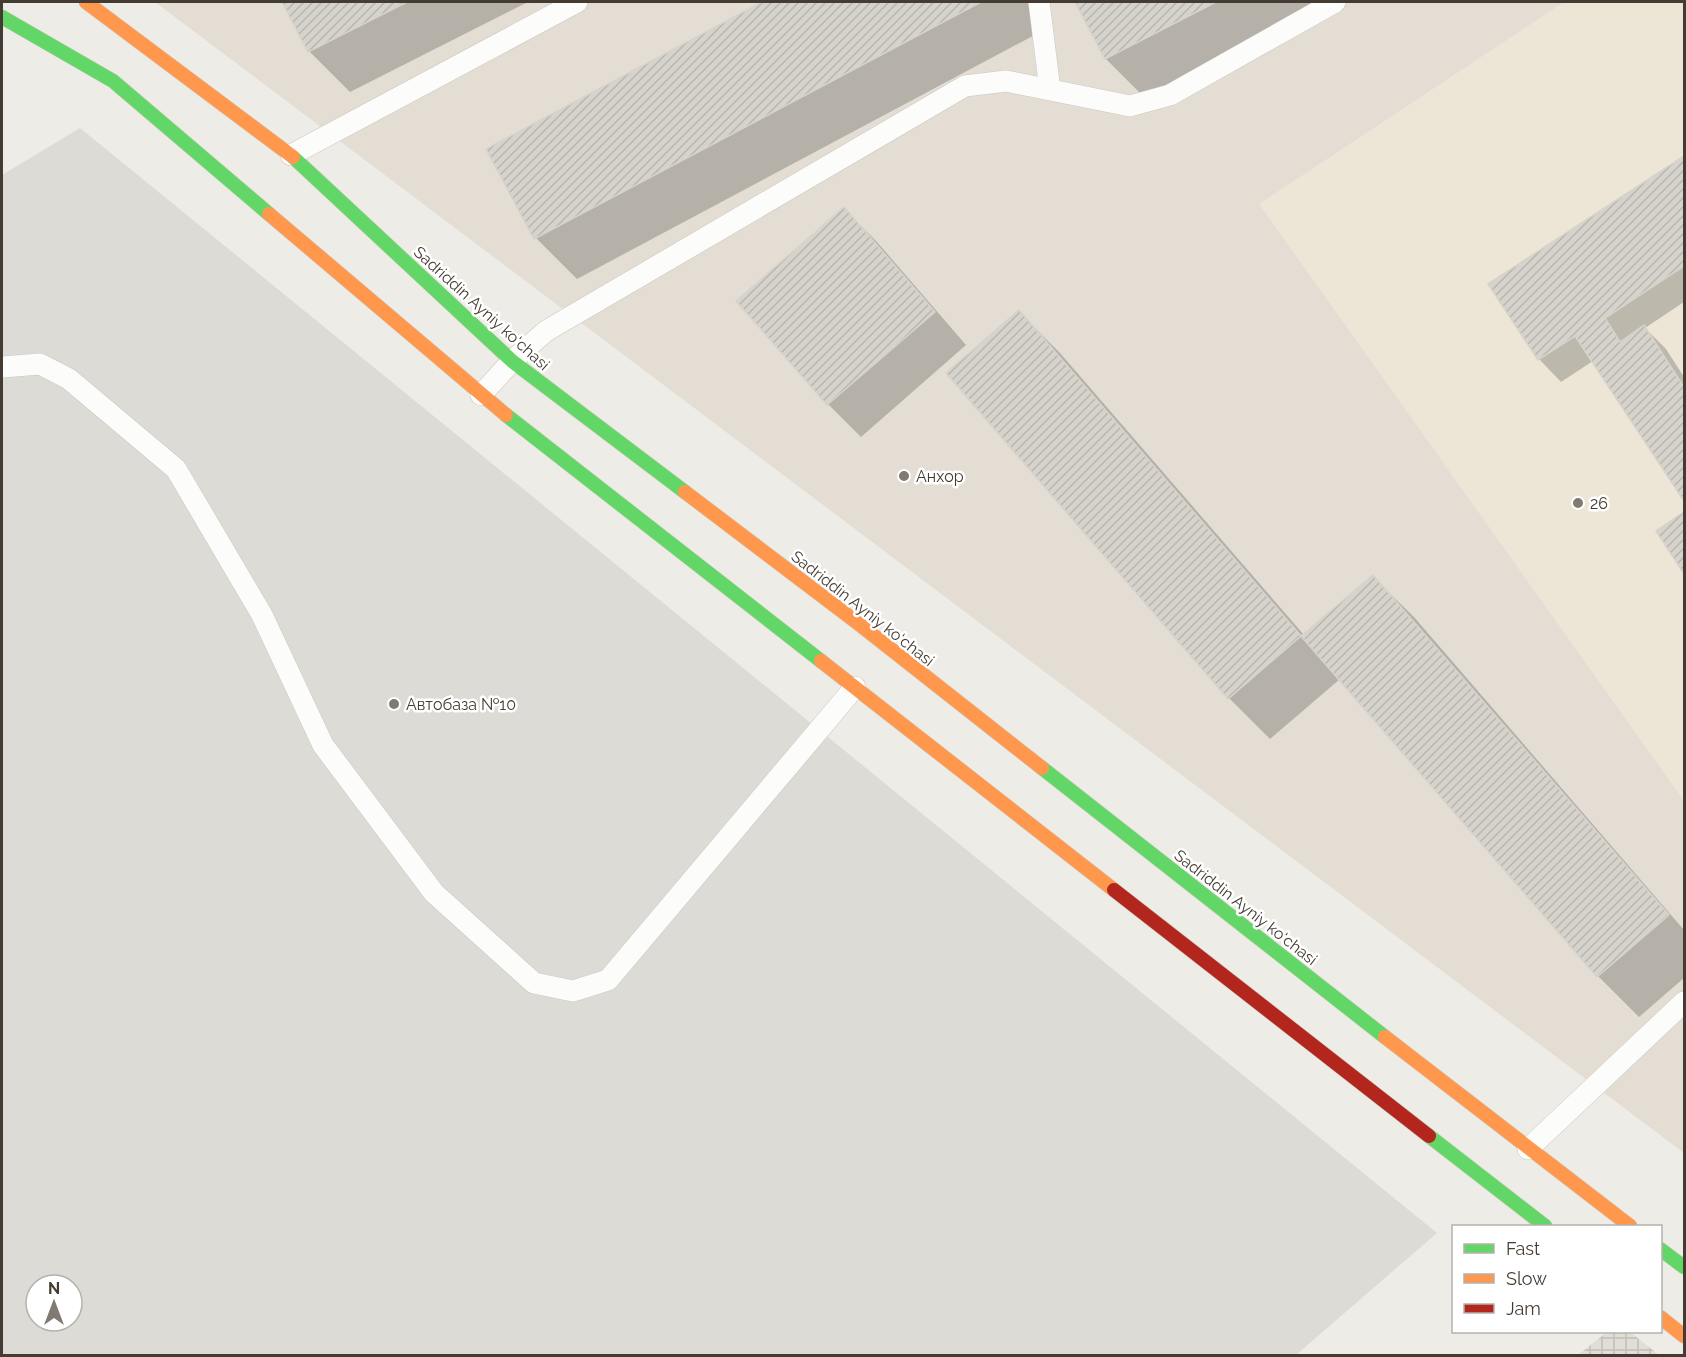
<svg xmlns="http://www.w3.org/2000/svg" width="1686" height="1357" viewBox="0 0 1686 1357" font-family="Raleway,sans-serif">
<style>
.residential{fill:#e3ddd3}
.industrial{fill:url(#industrial-grid)}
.education{fill:#ede6d7}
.parking{fill:#dddbd6;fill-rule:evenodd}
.shadow{fill:#0003}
.building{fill:url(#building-hatch);stroke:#d6d2cc;stroke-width:1.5}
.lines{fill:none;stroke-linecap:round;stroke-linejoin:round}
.lane-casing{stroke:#cbc8c2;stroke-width:22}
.fast-casing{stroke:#cfcabe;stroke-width:15}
.slow-casing{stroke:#cfcabe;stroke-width:15}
.jam-casing{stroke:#cfcabe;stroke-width:15}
.lane{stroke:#fcfcfb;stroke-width:21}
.fast{stroke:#63d668;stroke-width:14}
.slow{stroke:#ff974d;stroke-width:14}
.jam{stroke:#b3261e;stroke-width:14}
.poi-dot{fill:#807a71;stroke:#fff;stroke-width:2}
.labels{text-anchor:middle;stroke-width:5;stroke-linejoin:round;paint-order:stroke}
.street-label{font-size:16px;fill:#443c32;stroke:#fff}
.poi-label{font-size:16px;fill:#443c32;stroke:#fff;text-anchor:start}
</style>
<defs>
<pattern id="industrial-grid" width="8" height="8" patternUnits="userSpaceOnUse" patternTransform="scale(1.5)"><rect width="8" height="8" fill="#e1ddd7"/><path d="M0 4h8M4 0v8" fill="none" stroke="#c2bfb9"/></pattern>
<pattern id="building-hatch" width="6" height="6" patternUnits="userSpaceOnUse" patternTransform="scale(1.5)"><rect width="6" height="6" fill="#d6d3cd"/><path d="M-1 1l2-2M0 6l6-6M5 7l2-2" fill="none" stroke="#b9b6b0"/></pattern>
</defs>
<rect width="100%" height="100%" fill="#eeece6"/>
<!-- residential -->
<path class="residential" d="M155,2H1684V1153Z"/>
<!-- industrial -->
<path class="industrial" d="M1607,1332H1630L1659,1355H1578Z"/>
<!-- education -->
<path class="education" d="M1564,2H1684V801L1259,204Z"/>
<!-- parking -->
<path class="parking" d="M80,128L1437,1233L1296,1355H2V175ZM36,1285H72V1321H36Z"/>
<!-- shadow -->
<path class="shadow" d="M284,2H528L350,92L309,51Z
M765,2H1028L1044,30L577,279L536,238L488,149Z
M1076,2H1335L1147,100L1106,59Z
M1684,158V302L1645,328L1666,349L1684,377V499L1593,361L1561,382L1539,359L1490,285Z
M844,209L877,242L966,345L861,437L828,404L738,301Z
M1019,312L1060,353L1304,635L1373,577L1414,617L1684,930V978L1639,1017L1598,976L1340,679L1270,739L1229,698Z
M1684,514V571L1658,532Z"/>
<!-- building -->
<path class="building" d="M282,2H407L308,52Z
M762,2H981L534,239L486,149Z
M1075,2H1216L1105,59Z
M1684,156V266L1605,318L1620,342L1644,325L1684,387V501L1575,336L1538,360L1488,284Z
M844,207L935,312L827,405L736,301Z
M1019,310L1301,636L1228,699L946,373Z
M1684,512V574L1656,531Z
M1373,575L1669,915L1597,977L1301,636Z"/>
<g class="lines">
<defs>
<path id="lane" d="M1039,2L1050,90
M291,155L577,2
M2,367L40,364L69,379L176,469L262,615L323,745L434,893L534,983L573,991L608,980L855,687
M481,395L512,361L546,331L965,86L1006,81L1130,106L1170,95L1335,2
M1528,1149L1684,1002"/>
<path id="fast" d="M2,17L113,81L269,214
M293,157L512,361L685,492
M506,415L821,661
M1042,768L1385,1037
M1429,1136L1545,1226
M1660,1249L1684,1267"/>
<path id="slow" d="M86,2L293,157
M269,214L506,415
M685,492L859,624L1042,768
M821,661L1114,890
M1385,1037L1630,1226
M1660,1317L1684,1336"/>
<path id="jam" d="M1114,890L1429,1136"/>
</defs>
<!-- lane casing -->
<use href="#lane" class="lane-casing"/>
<!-- fast casing -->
<use href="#fast" class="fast-casing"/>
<!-- slow casing -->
<use href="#slow" class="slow-casing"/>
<!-- jam casing -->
<use href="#jam" class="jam-casing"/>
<!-- lane -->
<use href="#lane" class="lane"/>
<!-- fast -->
<use href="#fast" class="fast"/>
<!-- slow -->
<use href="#slow" class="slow"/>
<!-- jam -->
<use href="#jam" class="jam"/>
</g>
<!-- markers -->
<g class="poi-dot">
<circle cx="904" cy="476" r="6"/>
<circle cx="1578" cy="503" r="6"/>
<circle cx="394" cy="704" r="6"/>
</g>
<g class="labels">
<!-- street labels -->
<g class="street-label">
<text transform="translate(482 308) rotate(42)" y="6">Sadriddin Ayniy ko‘chasi</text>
<text transform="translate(863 608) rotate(38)" y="6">Sadriddin Ayniy ko‘chasi</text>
<text transform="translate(1246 907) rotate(38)" y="6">Sadriddin Ayniy ko‘chasi</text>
</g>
<!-- poi labels -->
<g class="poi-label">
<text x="916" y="482">Анхор</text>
<text x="1590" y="509">26</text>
<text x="406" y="710">Автобаза №10</text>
</g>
</g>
<!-- border -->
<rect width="1686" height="1357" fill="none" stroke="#443c32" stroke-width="6"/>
<!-- legend -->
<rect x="1452" y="1225" width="210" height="108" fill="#ffffff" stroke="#b4b1ad" stroke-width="1.5"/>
<rect x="1464" y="1244" width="30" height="9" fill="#63d668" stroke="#b4b1ad" stroke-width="1.5"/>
<text x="1506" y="1255" font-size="18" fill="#443c32">Fast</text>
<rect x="1464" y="1274" width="30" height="9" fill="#ff974d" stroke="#b4b1ad" stroke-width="1.5"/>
<text x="1506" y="1285" font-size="18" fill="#443c32">Slow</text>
<rect x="1464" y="1304" width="30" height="9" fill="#b3261e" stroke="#b4b1ad" stroke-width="1.5"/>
<text x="1506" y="1315" font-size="18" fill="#443c32">Jam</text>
<!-- north arrow -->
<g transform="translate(54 1303)"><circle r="28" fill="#ffffff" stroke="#b4b1ad" stroke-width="1.5"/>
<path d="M0-4.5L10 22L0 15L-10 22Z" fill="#807a71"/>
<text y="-9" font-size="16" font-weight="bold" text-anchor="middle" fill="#443c32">N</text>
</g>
</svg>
